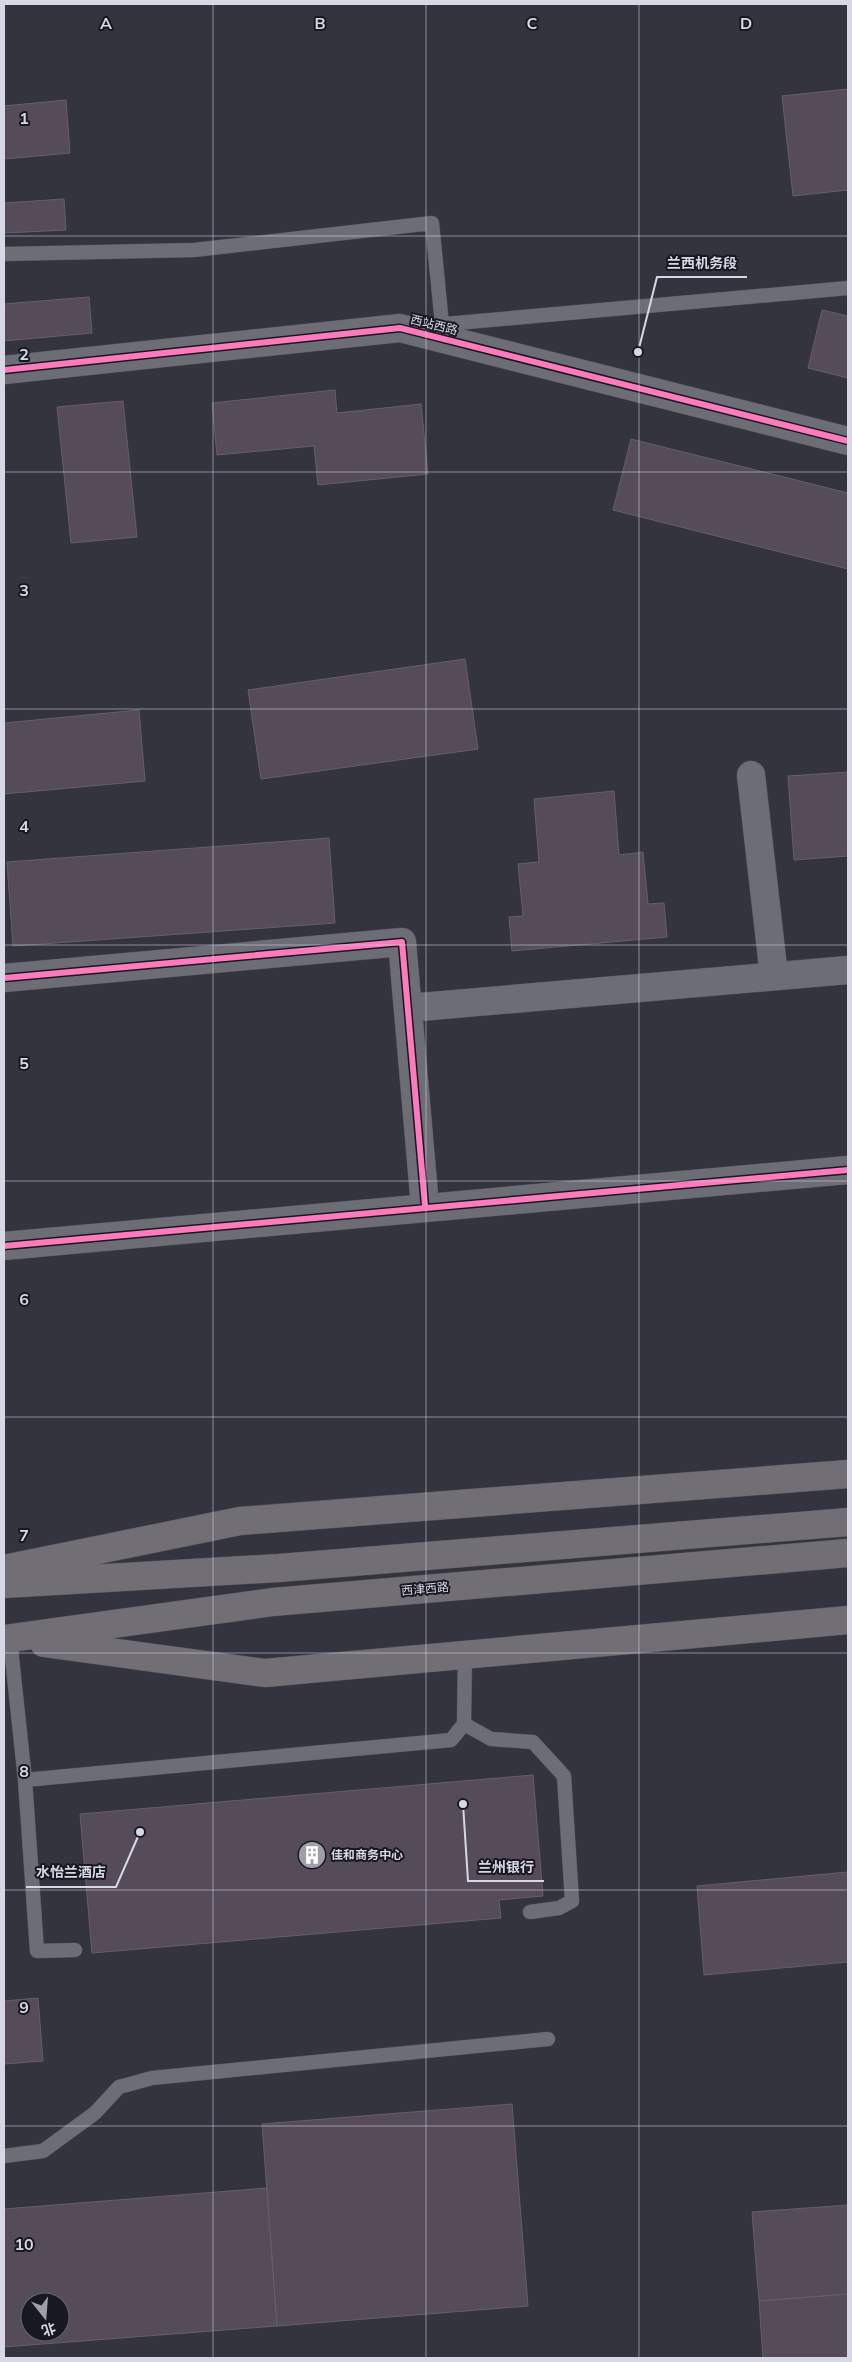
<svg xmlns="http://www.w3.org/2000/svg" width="852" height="2362" viewBox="0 0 852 2362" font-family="Mulish,'Noto Sans SC',sans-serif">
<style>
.building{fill:#554b59;stroke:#646068;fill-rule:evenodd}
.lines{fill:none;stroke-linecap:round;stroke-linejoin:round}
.lane-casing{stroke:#51515b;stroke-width:15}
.street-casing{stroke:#51515b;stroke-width:29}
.primary-casing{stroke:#51515b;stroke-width:29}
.lane{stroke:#6d6d76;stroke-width:14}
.street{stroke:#6d6d76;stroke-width:28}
.primary{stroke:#716e75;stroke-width:28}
.cycleway-casing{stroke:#181821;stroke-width:9}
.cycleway{stroke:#fd7abc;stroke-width:6}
.grid{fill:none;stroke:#d7d8e5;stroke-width:1;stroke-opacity:0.55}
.labels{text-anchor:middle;stroke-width:4;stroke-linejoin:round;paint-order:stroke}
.street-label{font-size:12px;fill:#d7d8e5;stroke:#181821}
.poi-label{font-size:12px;font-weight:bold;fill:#d7d8e5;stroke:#181821;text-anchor:start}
.grid-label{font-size:16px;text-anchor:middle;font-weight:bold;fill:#d7d8e5;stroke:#181821;stroke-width:4;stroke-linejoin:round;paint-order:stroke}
.leader{fill:none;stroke:#d7d8e5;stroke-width:2}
.callout-dot{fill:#d7d8e5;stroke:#181821;stroke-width:2}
.callout-label{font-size:14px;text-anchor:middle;font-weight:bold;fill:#d7d8e5;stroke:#181821;stroke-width:4;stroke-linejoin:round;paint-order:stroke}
</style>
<rect width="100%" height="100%" fill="#34343f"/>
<!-- building -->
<path class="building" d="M848,89V190L793,196L782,96Z
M66,100L70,153L4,159V106Z
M64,199L66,230L4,233V203Z
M89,297L92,333L4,341V304Z
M822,310L848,316V378L808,368Z
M335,390L337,413L421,404L428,474L318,485L314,446L217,455L212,403Z
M123,401L137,537L71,543L57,407Z
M631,439L848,493V569L613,510Z
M465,659L478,749L261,779L248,690Z
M139,710L145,781L4,794V723Z
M848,772V856L794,860L788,776Z
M614,791L619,855L643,852L648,904L664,903L667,937L512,951L509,917L523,916L518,864L539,862L534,799Z
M329,838L335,923L13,946L7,862Z
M533,1775L543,1896L499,1900L501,1918L92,1953L80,1814Z
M848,1872V1962L704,1975L697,1886Z
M38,1998L43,2061L4,2064V2001Z
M512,2104L528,2306L277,2326L262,2124Z
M267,2188L277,2326L4,2347V2209ZM30,2302H60V2332H30Z
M848,2205V2294L759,2301L752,2212Z
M848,2294V2358H763L759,2301Z"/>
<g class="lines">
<defs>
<path id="lane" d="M4,254L194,250L432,223L442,324
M434,325L848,288
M10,1639L25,1780L37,1951L75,1950
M464,1724L491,1739L533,1742L564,1776L572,1901L559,1908L530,1912
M25,1780L451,1740L464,1724L465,1654
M4,2156L43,2151L95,2113L119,2087L152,2078L548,2039"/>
<path id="street" d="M4,370L400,328L848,441
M751,775L774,976
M4,978L402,942L425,1206
M408,1008L848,970
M4,1246L848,1170"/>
<path id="primary" d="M4,1569L240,1521L848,1474
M4,1584L279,1568L848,1522
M4,1639L273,1602L848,1553
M44,1643L265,1673L848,1620"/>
</defs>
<!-- lane casing -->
<use href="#lane" class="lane-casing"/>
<!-- street casing -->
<use href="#street" class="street-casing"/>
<!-- primary casing -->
<use href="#primary" class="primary-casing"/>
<!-- lane -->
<use href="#lane" class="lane"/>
<!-- street -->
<use href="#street" class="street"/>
<!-- primary -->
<use href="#primary" class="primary"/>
<defs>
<path id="cycleway" d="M4,370L400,328L848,441
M4,978L402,942L425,1206
M4,1246L848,1170"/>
</defs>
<!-- cycleway casing -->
<use href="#cycleway" class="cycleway-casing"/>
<!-- cycleway -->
<use href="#cycleway" class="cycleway"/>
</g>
<!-- grid -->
<path class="grid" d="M213,4V2358M426,4V2358M639,4V2358M4,236H848M4,472H848M4,709H848M4,945H848M4,1181H848M4,1417H848M4,1653H848M4,1890H848M4,2126H848"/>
<!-- icons -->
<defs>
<symbol id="building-disc" viewBox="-11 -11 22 22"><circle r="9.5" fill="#9e9fab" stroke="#181821"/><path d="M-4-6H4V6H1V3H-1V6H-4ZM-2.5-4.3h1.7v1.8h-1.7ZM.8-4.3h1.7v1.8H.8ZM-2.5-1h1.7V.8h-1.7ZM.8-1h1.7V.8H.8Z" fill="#fff"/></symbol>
</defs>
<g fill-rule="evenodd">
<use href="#building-disc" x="296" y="1839" width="32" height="32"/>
</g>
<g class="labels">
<!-- street labels -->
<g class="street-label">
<text transform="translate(434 325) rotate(14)" y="4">西站西路</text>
<text transform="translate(425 1589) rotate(-5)" y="4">西津西路</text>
</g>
<!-- poi labels -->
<g class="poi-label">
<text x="331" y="1859">佳和商务中心</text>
</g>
</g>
<g class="grid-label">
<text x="106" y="29">A</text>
<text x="320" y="29">B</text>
<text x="532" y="29">C</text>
<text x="746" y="29">D</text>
<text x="24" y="124">1</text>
<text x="24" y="360">2</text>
<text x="24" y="596">3</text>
<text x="24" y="832">4</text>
<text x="24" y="1069">5</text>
<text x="24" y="1305">6</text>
<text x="24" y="1541">7</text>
<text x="24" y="1777">8</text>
<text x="24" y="2013">9</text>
<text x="24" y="2250">10</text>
</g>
<!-- callouts -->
<path class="leader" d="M638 352L657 277H747M463 1804L468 1881H544M140 1832L116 1887H26"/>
<g class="callout-dot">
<circle cx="638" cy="352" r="5"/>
<circle cx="463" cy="1804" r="5"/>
<circle cx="140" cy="1832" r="5"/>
</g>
<g class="callout-label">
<text x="702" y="268">兰西机务段</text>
<text x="506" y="1872">兰州银行</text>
<text x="71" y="1877">水怡兰酒店</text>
</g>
<!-- border -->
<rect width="852" height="2362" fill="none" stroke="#d7d8e5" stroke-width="10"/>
<!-- north arrow -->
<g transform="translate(45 2317) rotate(163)"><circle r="24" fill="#181821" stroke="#64656f"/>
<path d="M0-4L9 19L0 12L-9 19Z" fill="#9e9fab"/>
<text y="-8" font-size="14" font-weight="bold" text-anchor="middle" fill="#d7d8e5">北</text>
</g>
</svg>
